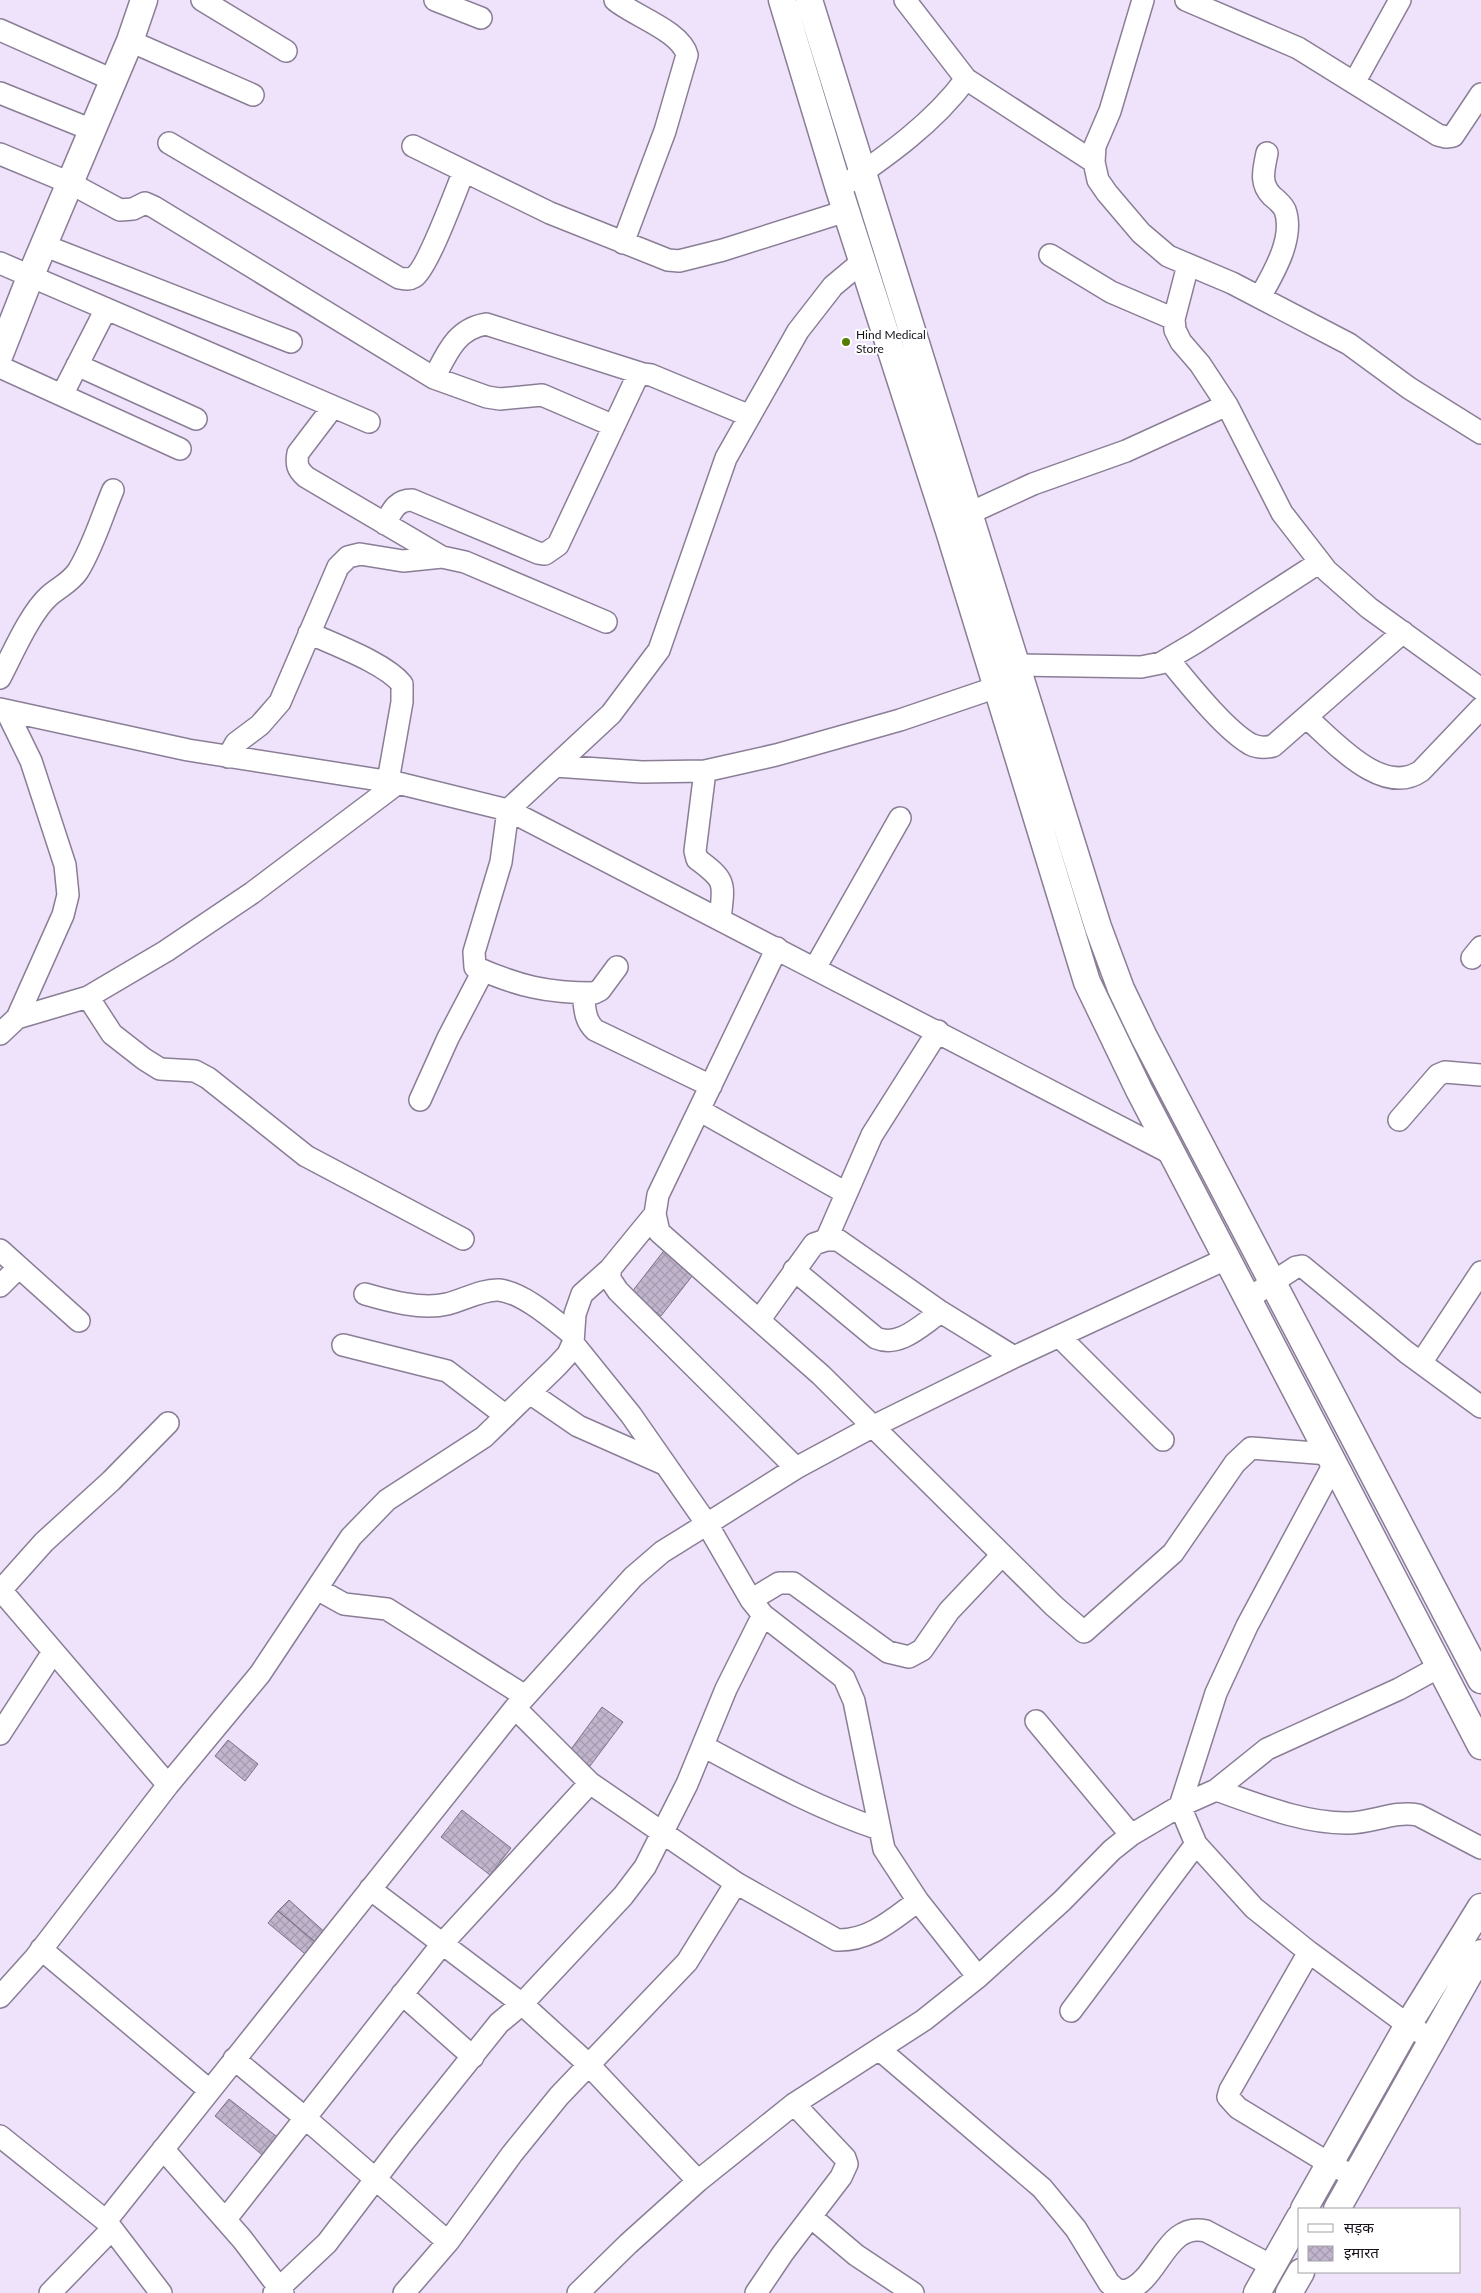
<svg xmlns="http://www.w3.org/2000/svg" width="1481" height="2293" viewBox="0 0 1481 2293" font-family="Lato,'Noto Sans Devanagari',sans-serif">
<style>
.building{fill:url(#building-cross-hatch);stroke:#7d7187}
.lines{fill:none;stroke-linecap:round;stroke-linejoin:round}
.minor-casing{stroke:#8a7e96;stroke-width:24}
.tertiary-casing{stroke:#8a7e96;stroke-width:29}
.minor{stroke:#fff;stroke-width:21}
.tertiary{stroke:#fff;stroke-width:26}
.poi-dot{fill:#557e00;stroke:#fff;stroke-width:2}
.labels{text-anchor:middle;stroke-width:4;stroke-linejoin:round;paint-order:stroke}
.poi-label{font-size:12px;fill:#17121b;stroke:#fff;text-anchor:start}
</style>
<defs>
<pattern id="building-cross-hatch" width="8" height="8" patternUnits="userSpaceOnUse" patternTransform="scale(1.25)"><rect width="8" height="8" fill="#c1b4cd"/><path d="M0 0l8 8M0 8l8-8" fill="none" stroke="#a59aaf"/></pattern>
</defs>
<rect width="100%" height="100%" fill="#efe2fb"/>
<!-- building -->
<path class="building" d="M666,1248L696,1271L661,1316L631,1293Z
M602,1707L623,1722L590,1766L569,1752Z
M228,1740L258,1764L245,1781L215,1756Z
M462,1810L511,1848L490,1875L441,1837Z
M289,1900L328,1935L320,1946L278,1911Z
M278,1911L320,1946L310,1958L268,1923Z
M229,2099L281,2140L266,2158L215,2116Z"/>
<g class="lines">
<defs>
<path id="minor" d="M202,0L286,51
M435,0L481,18
M615,0C634,16 681,31 687,55L665,131L623,243
M905,0L966,79L1094,162
M1143,0L1110,111L1095,146L1094,162L1098,180L1107,193L1141,233L1168,256L1232,283L1349,344L1409,388L1481,433
M1186,0L1298,48L1438,135L1446,137L1453,136L1481,94
M0,30L113,80
M130,41L253,95
M1354,83L1400,0
M0,93L92,130
M169,143L399,278C405,279 409,280 414,277C428,268 456,190 464,171
M413,146L550,213L668,260L679,261L723,250L846,211
M0,154L70,183L120,210L133,209L145,203L154,207L434,378L487,397L500,399L542,395L614,426
M839,189C885,157 933,124 966,79
M43,245L291,342
M1050,255L1111,292L1174,319
M0,263L369,422
M1188,265L1174,319L1175,330L1181,342L1200,364L1227,405L1282,513L1327,571L1369,608L1481,689
M1260,297C1273,274 1295,238 1285,210C1282,204 1277,200 1272,196C1259,183 1264,169 1267,153
M77,365L196,419
M0,367L180,449
M434,378C447,353 456,329 486,324L643,374
M62,395L106,309
M333,407L298,453C296,464 297,469 306,477L442,557
M970,513L1033,484L1126,451L1227,405
M385,524C392,511 396,500 412,500L538,553L545,554L558,545L637,377L643,374L651,375L750,416
M309,633C335,645 385,663 402,684V702L388,781
M1168,659C1188,683 1224,729 1250,744C1258,748 1265,748 1273,746L1403,632
M1018,665L1141,667L1161,663L1195,643L1320,562
M0,678C12,655 30,613 49,596C59,587 70,583 78,571C93,547 102,516 113,490
M0,709L188,750L398,783L508,810L1174,1155
M7,712L31,761L65,865L68,895L63,915L17,1018
M1306,717C1333,740 1382,798 1421,771L1481,708
M228,757L236,743L260,725L280,702L338,567L348,557L360,554L403,561L442,557L465,562L606,622
M555,766L642,772L705,771L776,755L900,720L997,687
M705,771L695,851L697,859C727,881 724,883 720,919
M777,948L658,1195L655,1214L659,1232L821,1375L1054,1606L1084,1632L1173,1553L1235,1463L1251,1448L1329,1454
M1472,958L1481,947
M617,967L600,990L594,993C547,993 518,986 475,967L474,952L501,862L508,810L611,714L659,650L726,458L798,331L833,286L863,261
M815,968L900,818
M583,993C585,1007 584,1020 595,1030L711,1086
M88,997L112,1034L144,1059L160,1069L195,1071L208,1078L306,1156L463,1239
M0,1034L17,1018L88,997L166,951L252,893L398,783
M420,1100L448,1038L483,971
M699,1110L846,1193
M1399,1120L1438,1075L1445,1072L1481,1075
M655,1214L610,1269V1279L618,1291L796,1468
M826,1240L872,1135L938,1031
M0,1250L79,1321
M794,1270L876,1338C900,1348 921,1325 941,1312
M0,1286L19,1267
M365,1294C389,1301 422,1310 447,1304C463,1300 483,1289 499,1290C524,1293 554,1320 573,1335
M1249,1298L1296,1267L1302,1266L1406,1352L1481,1407
M760,1319L814,1244L826,1240H838L941,1312L1014,1357
M1059,1336L1163,1440
M573,1343L631,1415L707,1524L751,1600L763,1615L844,1678L854,1701L884,1849L918,1901L978,1977L924,2020L794,2104L698,2181L628,2244L578,2293
M343,1345L447,1371L506,1416
M1421,1363L1481,1272
M530,1393L578,1426L664,1464
M1334,1464L1247,1626L1216,1693L1180,1806L1196,1844L1254,1908L1309,1952L1408,2025L1431,2039
M0,1589L168,1785
M317,1589L344,1604L387,1609L525,1696
M1,1590L44,1542L111,1481L168,1423
M751,1600L779,1583H793L888,1652L909,1657L922,1650L949,1611L1002,1555
M515,1708L590,1783L736,1883L837,1940C870,1941 893,1919 918,1901
M1036,1721L1131,1835
M0,1734L53,1652
M703,1746C761,1777 817,1808 879,1829
M1216,1790C1257,1804 1302,1823 1346,1823C1370,1824 1394,1810 1418,1815L1481,1848
M370,1889L522,2004L588,2064L698,2181
M41,1949L209,2090
M1309,1952L1230,2090L1228,2097L1238,2108L1330,2164L1355,2177
M978,1977L1062,1901L1112,1850L1131,1835L1180,1806L1216,1790L1267,1749L1399,1689L1439,1667
M402,1994L473,2057
M0,1997L35,1958L168,1785L260,1674L351,1537L387,1500L484,1437L557,1366L568,1354L573,1343L575,1314L582,1294L610,1269
M1071,2011L1196,1844
M880,2050L1042,2188L1076,2229L1109,2283L1117,2290L1125,2291C1159,2282 1165,2221 1206,2231L1272,2266
M234,2059L304,2117L448,2242
M0,2136L106,2221L161,2293
M163,2149L242,2239L283,2293
M811,2217L856,2255L913,2293
M225,2220L442,1944L590,1783
M106,2221L515,1708L633,1577L662,1552L707,1524L796,1468L872,1427L1014,1357L1228,1258
M50,2293L112,2229
M274,2293L327,2243L402,2144L499,2023L522,2004L623,1896L645,1867L687,1784L726,1689L763,1615
M404,2293L448,2242L512,2154L559,2096L687,1962L736,1883
M756,2293L783,2253L841,2177L847,2164L845,2158L794,2104"/>
<path id="tertiary" d="M782,0L839,189L950,534L1087,982L1139,1090L1481,1746
M809,0L1098,927L1121,989L1144,1037L1481,1680
M0,354L31,275L130,41L144,0
M1304,2209L1408,2025L1481,1907
M1337,2209L1481,1953
M1257,2293L1300,2217
M1289,2293L1301,2272"/>
</defs>
<!-- minor casing -->
<use href="#minor" class="minor-casing"/>
<!-- tertiary casing -->
<use href="#tertiary" class="tertiary-casing"/>
<!-- minor -->
<use href="#minor" class="minor"/>
<!-- tertiary -->
<use href="#tertiary" class="tertiary"/>
</g>
<!-- markers -->
<circle class="poi-dot" cx="846" cy="342" r="5"/>
<g class="labels">
<!-- poi labels -->
<g class="poi-label">
<text x="856" y="339">Hind Medical<tspan x="856" dy="14">Store</tspan></text>
</g>
</g>
<!-- legend -->
<rect x="1298" y="2208" width="162" height="65" fill="#ffffff" stroke="#a2a0a4"/>
<rect x="1308" y="2224" width="25" height="8" fill="#ffffff" stroke="#a2a0a4"/>
<text x="1344" y="2233" font-size="15" fill="#17121b">सड़क</text>
<rect x="1308" y="2246" width="25" height="15" fill="url(#building-cross-hatch)" stroke="#a2a0a4"/>
<text x="1344" y="2258" font-size="15" fill="#17121b">इमारत</text>
</svg>
